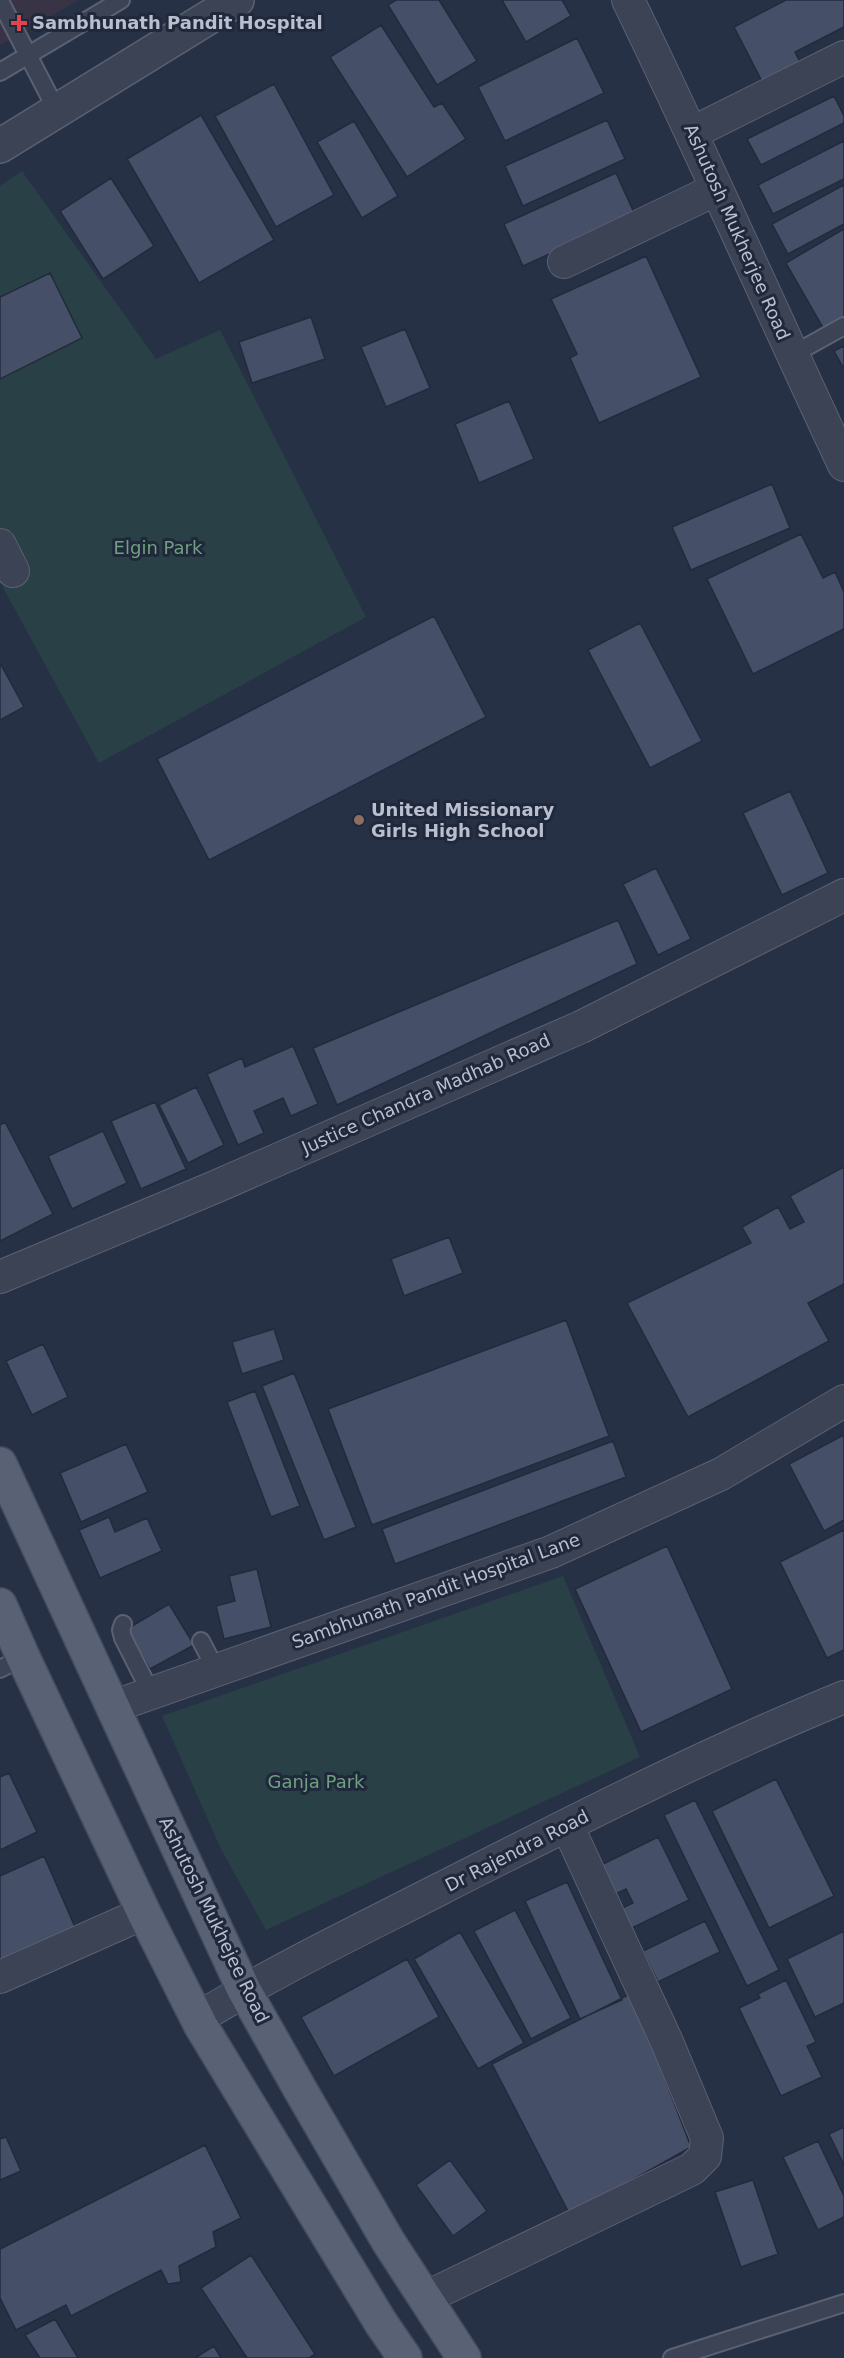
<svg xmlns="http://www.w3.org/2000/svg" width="844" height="2358" viewBox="0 0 844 2358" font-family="'DejaVu Sans',sans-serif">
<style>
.medical{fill:#383445}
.green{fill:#294047}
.building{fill:#455068;stroke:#222a3c;stroke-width:1.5}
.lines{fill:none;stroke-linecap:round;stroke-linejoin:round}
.service-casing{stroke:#5a6172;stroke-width:20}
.minor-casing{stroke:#5a6172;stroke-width:34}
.tertiary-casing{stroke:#5a6172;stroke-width:36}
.primary-casing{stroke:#454c5e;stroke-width:36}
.service{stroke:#3b4355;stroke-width:16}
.minor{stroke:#3b4355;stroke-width:32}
.tertiary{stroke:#3b4355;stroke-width:33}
.primary{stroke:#596275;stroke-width:33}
.health-dot{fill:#e0444e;stroke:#20283b;stroke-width:2}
.education-dot{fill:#8d6e63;stroke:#20283b;stroke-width:2}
.labels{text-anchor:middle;stroke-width:6;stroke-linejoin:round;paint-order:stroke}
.poi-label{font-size:18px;font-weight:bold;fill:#b9bfce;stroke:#20283b;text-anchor:start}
.street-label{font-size:18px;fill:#b9bfce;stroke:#20283b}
.park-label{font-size:18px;fill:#6fa07f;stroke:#20283b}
</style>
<rect width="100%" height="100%" fill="#273146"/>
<!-- medical -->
<path class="medical" d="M0,0H79L0,45Z"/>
<!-- green -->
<path class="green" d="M22,171L156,359L220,330L366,617L99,763L0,582V186Z
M563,1576L640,1757L266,1930L221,1849L162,1716Z"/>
<!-- building -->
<path class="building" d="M396,0H439L477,61L437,85L388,5Z
M502,0H562L571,16L526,42Z
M786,0H844V27L795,52L804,70L766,89L734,27Z
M381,25L434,107L442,103L466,139L407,177L330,57Z
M577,38L604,93L505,141L478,87Z
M274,84L334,195L276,227L215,116Z
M834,96L844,116V123L761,165L747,139Z
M201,115L274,240L199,283L127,159Z
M607,120L625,159L523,206L505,166Z
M354,121L398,196L362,218L317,142Z
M844,141V179L773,214L758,185Z
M616,173L635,215L523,266L504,224Z
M111,178L154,246L103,279L60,211Z
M844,185V224L788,254L772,224Z
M844,229V320L825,331L786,263Z
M646,256L701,377L599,423L570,358L577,354L551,299Z
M50,273L82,338L0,379V297Z
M311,317L325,359L252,383L239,342Z
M405,329L430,388L386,407L361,347Z
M844,346V369L834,351Z
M509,401L534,459L479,483L455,424Z
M772,484L790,528L691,570L672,527Z
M801,534L823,578L835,572L844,592V629L753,674L707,579Z
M434,616L486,717L209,860L157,759Z
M640,623L702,741L650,768L588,650Z
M0,663L24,707L0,720Z
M790,791L828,873L782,895L743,813Z
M656,868L691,939L658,955L623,884Z
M618,920L637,964L337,1105L313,1048Z
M293,1046L318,1104L291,1116L283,1098L254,1111L264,1133L238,1145L207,1074L242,1058L245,1067Z
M196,1087L224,1145L188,1163L159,1105Z
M155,1102L186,1169L141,1189L111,1121Z
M5,1122L53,1214L0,1241V1125Z
M103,1131L127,1183L72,1209L48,1156Z
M844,1167V1284L808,1303L829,1341L688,1417L627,1303L751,1243L742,1227L778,1207L790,1229L804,1222L790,1196Z
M449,1237L463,1273L404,1296L391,1259Z
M566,1320L609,1436L372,1525L328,1409Z
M274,1329L284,1360L242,1374L232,1342Z
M43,1344L68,1397L32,1415L6,1361Z
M294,1373L356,1527L324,1540L262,1386Z
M255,1391L300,1506L271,1517L227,1402Z
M844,1435V1520L824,1531L789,1464Z
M613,1441L626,1477L395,1564L382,1529Z
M126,1444L148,1492L81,1522L60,1473Z
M109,1517L115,1532L147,1518L162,1551L100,1578L79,1530Z
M844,1530V1650L827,1658L780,1562Z
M667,1546L732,1689L641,1732L575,1589Z
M257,1569L271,1627L224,1639L216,1606L235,1601L229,1576Z
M169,1604L194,1645L150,1669L127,1629Z
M9,1773L37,1832L0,1850V1777Z
M776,1779L834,1896L769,1928L712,1811Z
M695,1800L779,1970L747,1986L664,1815Z
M658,1837L689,1900L626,1931L616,1911L633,1903L626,1889L609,1897L595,1868Z
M44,1856L78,1934L0,1968V1876Z
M567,1882L622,2000L580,2019L525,1901Z
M515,1910L571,2018L531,2039L474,1931Z
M705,1921L720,1952L658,1982L643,1951Z
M844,1931V2003L815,2017L787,1959Z
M460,1932L524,2043L478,2069L414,1959Z
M407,1959L439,2017L334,2076L301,2017Z
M786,1980L816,2042L807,2046L822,2077L781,2096L739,2008L760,1998L758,1994Z
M632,1993L691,2147L570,2215L492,2064Z
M844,2127V2165L829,2134Z
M6,2137L21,2171L0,2180V2139Z
M818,2141L844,2196V2217L818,2230L783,2157Z
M205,2145L241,2218L213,2232L216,2247L179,2266L181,2282L168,2284L161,2270L71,2316L66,2305L16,2330L0,2298V2249Z
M450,2160L487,2211L453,2236L416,2185Z
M753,2180L778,2254L741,2267L715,2192Z
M251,2255L315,2354L309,2358H247L201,2288Z
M55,2319L78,2358H40L25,2335Z
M214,2346L221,2358H195Z"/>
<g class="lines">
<defs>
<path id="service" d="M0,1L57,111
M0,72L121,0
M792,355L844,326
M123,1624L121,1630L123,1638L151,1693
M201,1641L216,1670
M0,1669L23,1657
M672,2358L844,2303"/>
<path id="minor" d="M628,0C703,154 771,310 844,465
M692,133L844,57
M564,262L717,189
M0,545L13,571
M0,1277L215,1187L581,1027L844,895
M112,1707L551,1552L721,1474L844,1401
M0,1977L144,1913
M197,2019C276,1970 360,1930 442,1888C574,1821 707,1753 844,1697
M425,2298L692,2169L705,2156L707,2138L667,2042L567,1825"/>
<path id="tertiary" d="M0,146L237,0"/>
<path id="primary" d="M0,1464L244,1990L301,2091L388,2241L464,2358
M0,1605L23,1657L144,1913L201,2026L381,2323L405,2358"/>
</defs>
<!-- service casing -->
<use href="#service" class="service-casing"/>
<!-- minor casing -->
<use href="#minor" class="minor-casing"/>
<!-- tertiary casing -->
<use href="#tertiary" class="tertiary-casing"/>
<!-- primary casing -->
<use href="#primary" class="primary-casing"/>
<!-- service -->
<use href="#service" class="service"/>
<!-- minor -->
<use href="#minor" class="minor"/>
<!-- tertiary -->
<use href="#tertiary" class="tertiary"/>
<!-- primary -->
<use href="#primary" class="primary"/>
</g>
<!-- markers -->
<path class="health-dot" d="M16 14h6v6h6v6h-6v6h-6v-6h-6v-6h6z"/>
<circle class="education-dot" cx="359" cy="820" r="6"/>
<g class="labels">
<!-- poi labels -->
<g class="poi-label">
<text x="32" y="29">Sambhunath Pandit Hospital</text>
<text x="371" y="816">United Missionary<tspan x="371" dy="21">Girls High School</tspan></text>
</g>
<!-- street labels -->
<g class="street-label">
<text transform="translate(737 232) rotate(66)" y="6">Ashutosh Mukherjee Road</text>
<text transform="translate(426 1094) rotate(-24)" y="6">Justice Chandra Madhab Road</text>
<text transform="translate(436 1591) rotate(-20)" y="6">Sambhunath Pandit Hospital Lane</text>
<text transform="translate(517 1851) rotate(-27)" y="6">Dr Rajendra Road</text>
<text transform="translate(214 1920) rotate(64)" y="6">Ashutosh Mukhejee Road</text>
</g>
<!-- park labels -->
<g class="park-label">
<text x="158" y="554">Elgin Park</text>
<text x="316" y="1788">Ganja Park</text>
</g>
</g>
</svg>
